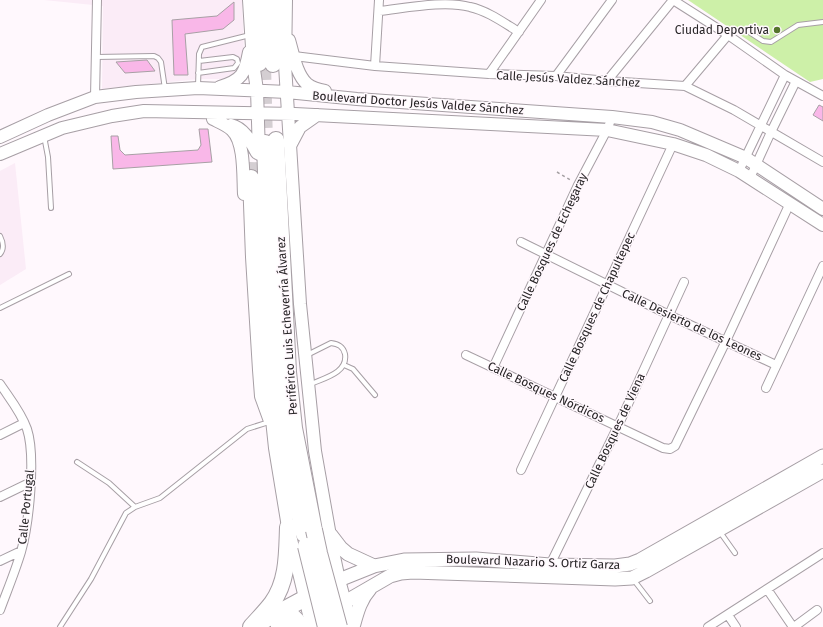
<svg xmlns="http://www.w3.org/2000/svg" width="823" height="627" viewBox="0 0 823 627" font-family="'Fira Sans',sans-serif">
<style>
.built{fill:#fbecf7}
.green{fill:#cdf0a8}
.building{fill:#f9b7e8;stroke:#a8a0a5}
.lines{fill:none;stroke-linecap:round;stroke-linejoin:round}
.highway-tunnel{stroke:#d4ced2;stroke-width:16;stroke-dasharray:16 8;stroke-linecap:butt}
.lane-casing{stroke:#a79fa5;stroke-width:6}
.street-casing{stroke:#a79fa5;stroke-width:10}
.secondary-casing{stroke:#a79fa5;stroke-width:14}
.primary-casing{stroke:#a79fa5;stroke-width:15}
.highway-casing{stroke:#a79fa5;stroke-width:18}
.path{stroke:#a49fa2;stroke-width:1.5;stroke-dasharray:3 3;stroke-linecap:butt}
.lane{stroke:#fff;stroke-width:4}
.street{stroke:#fff;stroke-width:8}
.secondary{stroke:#fff;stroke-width:12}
.primary{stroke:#fff;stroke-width:13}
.highway{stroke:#fff;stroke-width:16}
.highway-bridge-casing{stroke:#a79fa5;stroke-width:18;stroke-linecap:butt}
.highway-bridge{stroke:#fff;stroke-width:16}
.poi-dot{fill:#55752c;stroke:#fff8fd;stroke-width:1.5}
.labels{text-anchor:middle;stroke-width:3;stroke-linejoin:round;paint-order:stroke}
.poi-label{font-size:12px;fill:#272426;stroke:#fff8fd;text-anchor:end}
.street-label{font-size:12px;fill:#272426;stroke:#fff8fd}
</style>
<rect width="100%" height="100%" fill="#fff8fd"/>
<!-- built -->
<path class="built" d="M44,0H242L245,79H199L102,89L103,6Z
M15,163L26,269L0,285V171Z"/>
<!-- green -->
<path class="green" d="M688,0H823V79L810,82Z"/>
<!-- building -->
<path class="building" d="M234,2V20L223,29L185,34L188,75H174L172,20L217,16Z
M147,60L155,71L125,73L116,62Z
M819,105L823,107V121L813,115Z
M199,129H208L212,162L113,169L111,136H118L120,150L125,155L198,150L201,145Z"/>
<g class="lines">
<!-- highway-tunnel -->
<path class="highway-tunnel" d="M263,64L265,143
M251,178L253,134"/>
<defs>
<path id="lane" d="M746,30L763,41L771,42L798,25L823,22
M96,57L154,56L158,58L161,62L165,89
M198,73L234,68L238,63L237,59L233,57L199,61
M198,86L199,54L202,47L250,35
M44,136L48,157L51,208
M0,236C3,242 5,248 0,254
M0,308L69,274
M307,355L331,343C338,344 343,346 345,354C348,373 324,378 311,384
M344,365L353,369L375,395
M77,462L109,483L135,507
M720,532L735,553
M633,579L650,601
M60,627L91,579L126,513L135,507L160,498L247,429L269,422"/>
<path id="street" d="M673,0L728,35L785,75L823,96
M379,11C406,8 445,0 470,7C488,11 504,23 519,32
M294,56L375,66L489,74L556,76L607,81L685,86L734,110L823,162
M375,66L379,0
M489,74L541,0
M556,76L612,0
M607,81L673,0
M685,86L728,35
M95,97L97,0
M739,171L785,75
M750,178L771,132L796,81
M521,242L669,315L776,365
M466,355L663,448L670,449L675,446L726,341L790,203
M493,368L578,185L607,130L612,117
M0,384C10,399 21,412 27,429C36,456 29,524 21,552C15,572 7,591 0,610
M766,388L823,266
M0,435L24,423
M521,470L673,144
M0,497L31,482
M0,561L21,551
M549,567L618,426L684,282
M767,589L793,627
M728,615L736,627
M708,627L823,553
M794,627L817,610"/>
<path id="secondary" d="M249,0L253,63L257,90L259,154
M286,0L285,65L300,304L315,451L332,547L339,580L352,627
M289,40C293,53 296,74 307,84C312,88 319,90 325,91
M220,87C242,80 245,74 249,52
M213,119C219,122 227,125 232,130C245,142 243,177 244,194
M231,125C244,128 251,142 257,153
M0,137L48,115L95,97L136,92L198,88L287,92L357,99L612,117L652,122L680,130L746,158L823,209
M290,146L300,127L317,115
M0,154L62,128L112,116L144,111L295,114L607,130L673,144L706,155L739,171L823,225
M271,410L275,448L288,527L312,627"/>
<path id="primary" d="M331,535L341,548L348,554L374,566
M339,580L374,566L404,560L476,559L550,565L615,566L630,564L640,560L823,456
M345,602L390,576L401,573L413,572L615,579L632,578L646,571L823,471
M353,627C357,613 360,600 370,589"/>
<path id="highway" d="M260,0L261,26
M272,0L273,64
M259,63L262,38
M276,140L288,372L294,428L314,530
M265,143L269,261L279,404L295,496L304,534
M251,178L254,257L261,370L263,396L271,418
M278,612L293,617L297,621V627
M261,622L339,580
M251,627C258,619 266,611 272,603C288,581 287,553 288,527
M279,627L285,623
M308,627L345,602"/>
</defs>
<!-- lane casing -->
<use href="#lane" class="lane-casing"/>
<!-- street casing -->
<use href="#street" class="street-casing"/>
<!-- secondary casing -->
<use href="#secondary" class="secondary-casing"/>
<!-- primary casing -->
<use href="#primary" class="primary-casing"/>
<!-- highway casing -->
<use href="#highway" class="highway-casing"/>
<!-- path -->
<path class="path" d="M557,172L572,181"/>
<!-- lane -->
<use href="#lane" class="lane"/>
<!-- street -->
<use href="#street" class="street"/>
<!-- secondary -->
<use href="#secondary" class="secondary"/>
<!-- primary -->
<use href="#primary" class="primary"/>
<!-- highway -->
<use href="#highway" class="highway"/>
<defs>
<path id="highway-bridge" d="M314,530L319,553L339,627
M306,546L326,627"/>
</defs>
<!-- highway-bridge casing -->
<use href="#highway-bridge" class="highway-bridge-casing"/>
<!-- highway-bridge -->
<use href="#highway-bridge" class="highway-bridge"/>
</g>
<!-- markers -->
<circle class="poi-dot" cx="777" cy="30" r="4"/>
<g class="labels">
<!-- poi labels -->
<g class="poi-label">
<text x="769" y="34">Ciudad Deportiva</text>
</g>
<!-- street labels -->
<g class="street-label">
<text transform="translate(568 79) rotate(3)" y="4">Calle Jesús Valdez Sánchez</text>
<text transform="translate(418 103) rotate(4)" y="4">Boulevard Doctor Jesús Valdez Sánchez</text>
<text transform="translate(552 242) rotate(-65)" y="4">Calle Bosques de Echegaray</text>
<text transform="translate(597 307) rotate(-65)" y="4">Calle Bosques de Chapultepec</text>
<text transform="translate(692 325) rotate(25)" y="4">Calle Desierto de los Leones</text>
<text transform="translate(287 326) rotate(-94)" y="4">Periférico Luis Echeverría Álvarez</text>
<text transform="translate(546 392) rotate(25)" y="4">Calle Bosques Nórdicos</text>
<text transform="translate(615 431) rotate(-65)" y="4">Calle Bosques de Viena</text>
<text transform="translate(26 507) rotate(-84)" y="4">Calle Portugal</text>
<text transform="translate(533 562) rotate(2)" y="4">Boulevard Nazario S. Ortiz Garza</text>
</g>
</g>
</svg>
